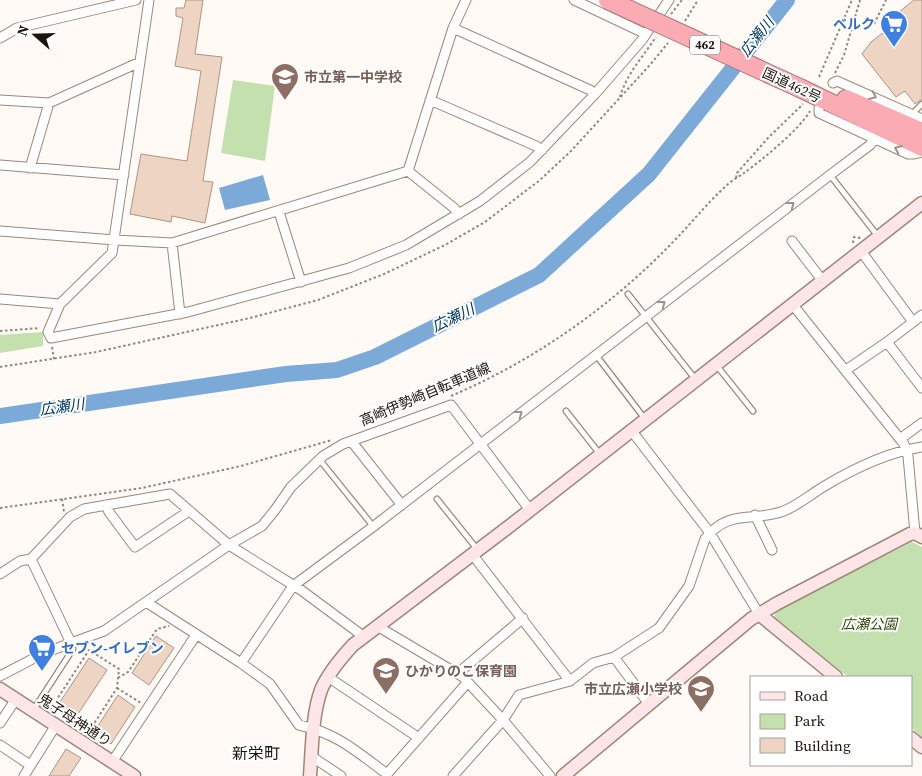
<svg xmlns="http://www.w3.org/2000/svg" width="922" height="776" viewBox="0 0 922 776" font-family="'Source Serif 4','Noto Sans JP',serif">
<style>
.green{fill:#c5e0af}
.water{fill:#7caad8}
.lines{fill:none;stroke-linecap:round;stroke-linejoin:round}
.river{stroke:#7caad8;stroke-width:16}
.building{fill:#eed4c2;stroke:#ad9584}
.lane-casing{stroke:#9e8776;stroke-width:7}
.street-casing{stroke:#9e8776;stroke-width:11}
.secondary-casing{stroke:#9e8776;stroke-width:15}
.highway-casing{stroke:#ac767a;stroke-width:20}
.path{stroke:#8e8782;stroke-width:2;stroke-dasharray:2.5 2.5;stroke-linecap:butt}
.lane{stroke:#fff;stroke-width:4.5}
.street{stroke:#fff;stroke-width:9}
.secondary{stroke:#fee6e8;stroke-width:12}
.highway{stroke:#faabb4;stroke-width:18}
.highway-bridge-casing{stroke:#ac767a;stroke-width:20;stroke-linecap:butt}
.highway-bridge{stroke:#faabb4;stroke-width:18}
.oneway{stroke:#999592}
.labels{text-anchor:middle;stroke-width:4;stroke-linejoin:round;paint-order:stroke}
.shield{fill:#fff;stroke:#605a56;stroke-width:1}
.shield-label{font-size:12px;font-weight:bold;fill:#1c140d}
.shop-label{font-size:14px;font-weight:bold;fill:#366cbe;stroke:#fff;text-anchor:end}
.education-label{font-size:14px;font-weight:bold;fill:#785e54;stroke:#fff;text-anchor:start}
.street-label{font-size:14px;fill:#1c140d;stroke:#fff}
.park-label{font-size:14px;font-style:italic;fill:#2c470a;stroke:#fff}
.water-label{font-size:15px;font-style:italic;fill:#003660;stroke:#fff}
.quarter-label{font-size:16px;fill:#1c140d;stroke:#fff}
</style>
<rect width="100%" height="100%" fill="#fffaf6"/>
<!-- green -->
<path class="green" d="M233,80L275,86L265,161L221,153Z
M43,332V346L0,353V335Z
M912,542L922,547V737L911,728V677H848L774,618L776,611Z"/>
<!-- water -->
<path class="water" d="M263,175L270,200L225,210L219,188Z"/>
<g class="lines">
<!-- river -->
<path class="river" d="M0,416L286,374L337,370L375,357L539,275L649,174L787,0"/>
</g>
<!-- building -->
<path class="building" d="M186,0H203L195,54L222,57L203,181L213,182L205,223L172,216L171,222L130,214L141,154L187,161L201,71L175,66L183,18L176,16V8H184Z
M914,0H922V99L915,104L905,91L896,97L862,54L871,42L903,17L899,12Z
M156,636L174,648L149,685L132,673Z
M89,658L107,670L74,720L56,708Z
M118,695L135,707L111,744L94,732Z
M66,749L81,758L69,776H49Z"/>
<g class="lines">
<defs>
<path id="lane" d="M912,114L922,104
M830,175L877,235
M628,294L696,380
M596,355L645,419
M717,366L753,411
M566,411L599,453
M319,459L373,526
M437,499L477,549
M34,709L73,649L71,643"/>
<path id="street" d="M149,0L112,253L60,304L48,332L51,338L188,312L349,268L406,245L480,201L530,162L595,94L642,40L669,0
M574,0L646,34
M453,28L590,90L595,94
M0,38L17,28L136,0
M833,83L837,81L922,119
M0,100L49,103L140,62
M430,100L536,146L542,150
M819,108V113L908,154H914L922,152
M0,165L124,175
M30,168L49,103
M408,171L453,28L466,0
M408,171L454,208L459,214
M279,212L301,282
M0,231L115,240L172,243L408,171
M792,241L822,280
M172,243L180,314
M861,251L913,322L887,342L922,388
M0,299L60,304
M793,305L904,444L908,456L915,533
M913,322L922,315
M846,370L887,342
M631,430L710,533L759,614
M900,439L922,423
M352,442L401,504
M106,505L109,512L135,547L189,511
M755,515L772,550
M0,574L20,561L31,559
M377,626L463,677L503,720L550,776
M363,636L301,590L229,545L262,526L275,510L291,487L323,456L343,444L451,405L530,510
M71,643L31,559L70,517L84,509L170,494L229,545L146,602
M614,657L649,704
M241,663L293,586L374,526L830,175L870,145L874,139
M457,674L523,618
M0,676L44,653L104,631L146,602L241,663L270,684L299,725C337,733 357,752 387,774L467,683
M328,677L419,738
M570,681L593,663L614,657L659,628L689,586L705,539C729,509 749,522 781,512C796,507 810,495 823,487C853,469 887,452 922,447
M0,723L16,699
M0,745L30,765
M311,756L341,776
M112,762L196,635
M24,776L56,725
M453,776L503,720L519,695L570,681L472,554"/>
<path id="secondary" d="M759,614L836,677
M0,689L134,776
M911,738L922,747
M310,776C312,750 312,715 321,690C328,673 341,658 353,645L511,525L922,203
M563,776L751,619L776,604L910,534L915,533L922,537"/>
<path id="highway" d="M802,89L922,147
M846,99L922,132"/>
</defs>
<!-- lane casing -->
<use href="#lane" class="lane-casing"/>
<!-- street casing -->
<use href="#street" class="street-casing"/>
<!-- secondary casing -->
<use href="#secondary" class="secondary-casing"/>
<!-- highway casing -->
<use href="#highway" class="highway-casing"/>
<!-- path -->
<path class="path" d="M671,14L682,0
M685,21L698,0
M874,24L886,0
M835,73L844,55L860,0
M819,77L852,0
M620,97C626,75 644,55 656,37
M736,178L737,173L768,138L803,104
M853,243L854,237L861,238
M0,331L40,328
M52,347L54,359
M0,367L96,352L250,318L318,300L384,274L445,245L485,222L540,180L571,151L649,66L668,43
M451,396C533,361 609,308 671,244C690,225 706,204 726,186C731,181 738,177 744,173C762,160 800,129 810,111
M62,499L64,512
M0,508L142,488L241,466L332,440
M118,678L128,672L157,629L169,626
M117,688L141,703
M50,710L89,650L119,669L117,688L88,733"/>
<!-- lane -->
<use href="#lane" class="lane"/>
<!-- street -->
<use href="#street" class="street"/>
<!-- secondary -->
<use href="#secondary" class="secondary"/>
<!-- highway -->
<use href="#highway" class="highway"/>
<defs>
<path id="highway-bridge" d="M608,0L802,89"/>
</defs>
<!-- highway-bridge casing -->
<use href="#highway-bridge" class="highway-bridge-casing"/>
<!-- highway-bridge -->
<use href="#highway-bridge" class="highway-bridge"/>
</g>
<!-- one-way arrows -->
<defs><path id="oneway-chevron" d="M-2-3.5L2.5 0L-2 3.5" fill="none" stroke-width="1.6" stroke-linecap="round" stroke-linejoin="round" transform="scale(1.25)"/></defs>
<g class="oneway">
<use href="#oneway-chevron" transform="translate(873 96) rotate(24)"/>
<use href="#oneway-chevron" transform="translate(898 149) rotate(-156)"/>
<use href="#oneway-chevron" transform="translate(791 205) rotate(-37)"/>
<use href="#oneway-chevron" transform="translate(662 304) rotate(-37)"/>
<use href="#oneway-chevron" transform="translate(519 414) rotate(-37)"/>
</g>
<!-- icons -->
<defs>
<symbol id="supermarket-pin" viewBox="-11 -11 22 30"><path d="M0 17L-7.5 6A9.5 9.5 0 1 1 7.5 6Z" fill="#3f7fe0" stroke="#fff"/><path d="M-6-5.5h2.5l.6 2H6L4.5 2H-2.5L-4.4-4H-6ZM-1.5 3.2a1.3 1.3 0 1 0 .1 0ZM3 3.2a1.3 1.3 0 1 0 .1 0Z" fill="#fff"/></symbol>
<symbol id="school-pin" viewBox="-11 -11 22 30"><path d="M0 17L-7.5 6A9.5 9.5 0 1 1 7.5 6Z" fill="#8d6e63" stroke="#fff"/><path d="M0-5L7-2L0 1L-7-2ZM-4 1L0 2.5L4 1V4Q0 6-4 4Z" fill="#fff"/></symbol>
</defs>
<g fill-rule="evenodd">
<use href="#supermarket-pin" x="878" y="8" width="32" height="43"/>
<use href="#school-pin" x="269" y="61" width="32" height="43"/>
<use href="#supermarket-pin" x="26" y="632" width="32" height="43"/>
<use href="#school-pin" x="370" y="655" width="32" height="43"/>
<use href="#school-pin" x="685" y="673" width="32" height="43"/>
</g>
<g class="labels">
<!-- shield labels -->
<rect class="shield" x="690" y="35.5" width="30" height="19" rx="4"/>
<g class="shield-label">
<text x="705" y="49">462</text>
</g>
<!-- shop labels -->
<g class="shop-label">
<text x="875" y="29">ベルク</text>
<text x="61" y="653" text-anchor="start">セブン-イレブン</text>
</g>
<!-- education labels -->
<g class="education-label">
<text x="304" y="82">市立第一中学校</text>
<text x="405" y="676">ひかりのこ保育園</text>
<text x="682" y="694" text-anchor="end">市立広瀬小学校</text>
</g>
<!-- street labels -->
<g class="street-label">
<text transform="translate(792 85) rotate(25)" y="5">国道462号</text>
<text transform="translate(425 394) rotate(-23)" y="5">高崎伊勢崎自転車道線</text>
<text transform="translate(75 720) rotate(33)" y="5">鬼子母神通り</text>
</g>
<!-- park labels -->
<g class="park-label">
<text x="869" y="629">広瀬公園</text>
</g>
<!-- water labels -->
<g class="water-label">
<text transform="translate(757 37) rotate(-52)" y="5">広瀬川</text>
<text transform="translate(453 318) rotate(-26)" y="5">広瀬川</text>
<text transform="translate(62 407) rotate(-8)" y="5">広瀬川</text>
</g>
<!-- quarter labels -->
<g class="quarter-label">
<text x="256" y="759">新栄町</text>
</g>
</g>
<!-- legend -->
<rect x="750" y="676" width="162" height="90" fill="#ffffff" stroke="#a4a19e"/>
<rect x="760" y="692" width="25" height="8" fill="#fee6e8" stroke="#a4a19e"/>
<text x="794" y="701" font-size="15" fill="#1c140d">Road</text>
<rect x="760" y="714" width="25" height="15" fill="#c5e0af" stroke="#a4a19e"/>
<text x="794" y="726" font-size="15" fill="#1c140d">Park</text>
<rect x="760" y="738" width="25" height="15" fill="#eed4c2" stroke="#a4a19e"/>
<text x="794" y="751" font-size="15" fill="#1c140d">Building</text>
<!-- north arrow -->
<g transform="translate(35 35) rotate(290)" stroke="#ffffff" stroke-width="4" paint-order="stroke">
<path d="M0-4L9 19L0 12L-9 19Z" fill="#1c140d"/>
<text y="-8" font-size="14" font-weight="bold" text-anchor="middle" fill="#1c140d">N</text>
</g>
</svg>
